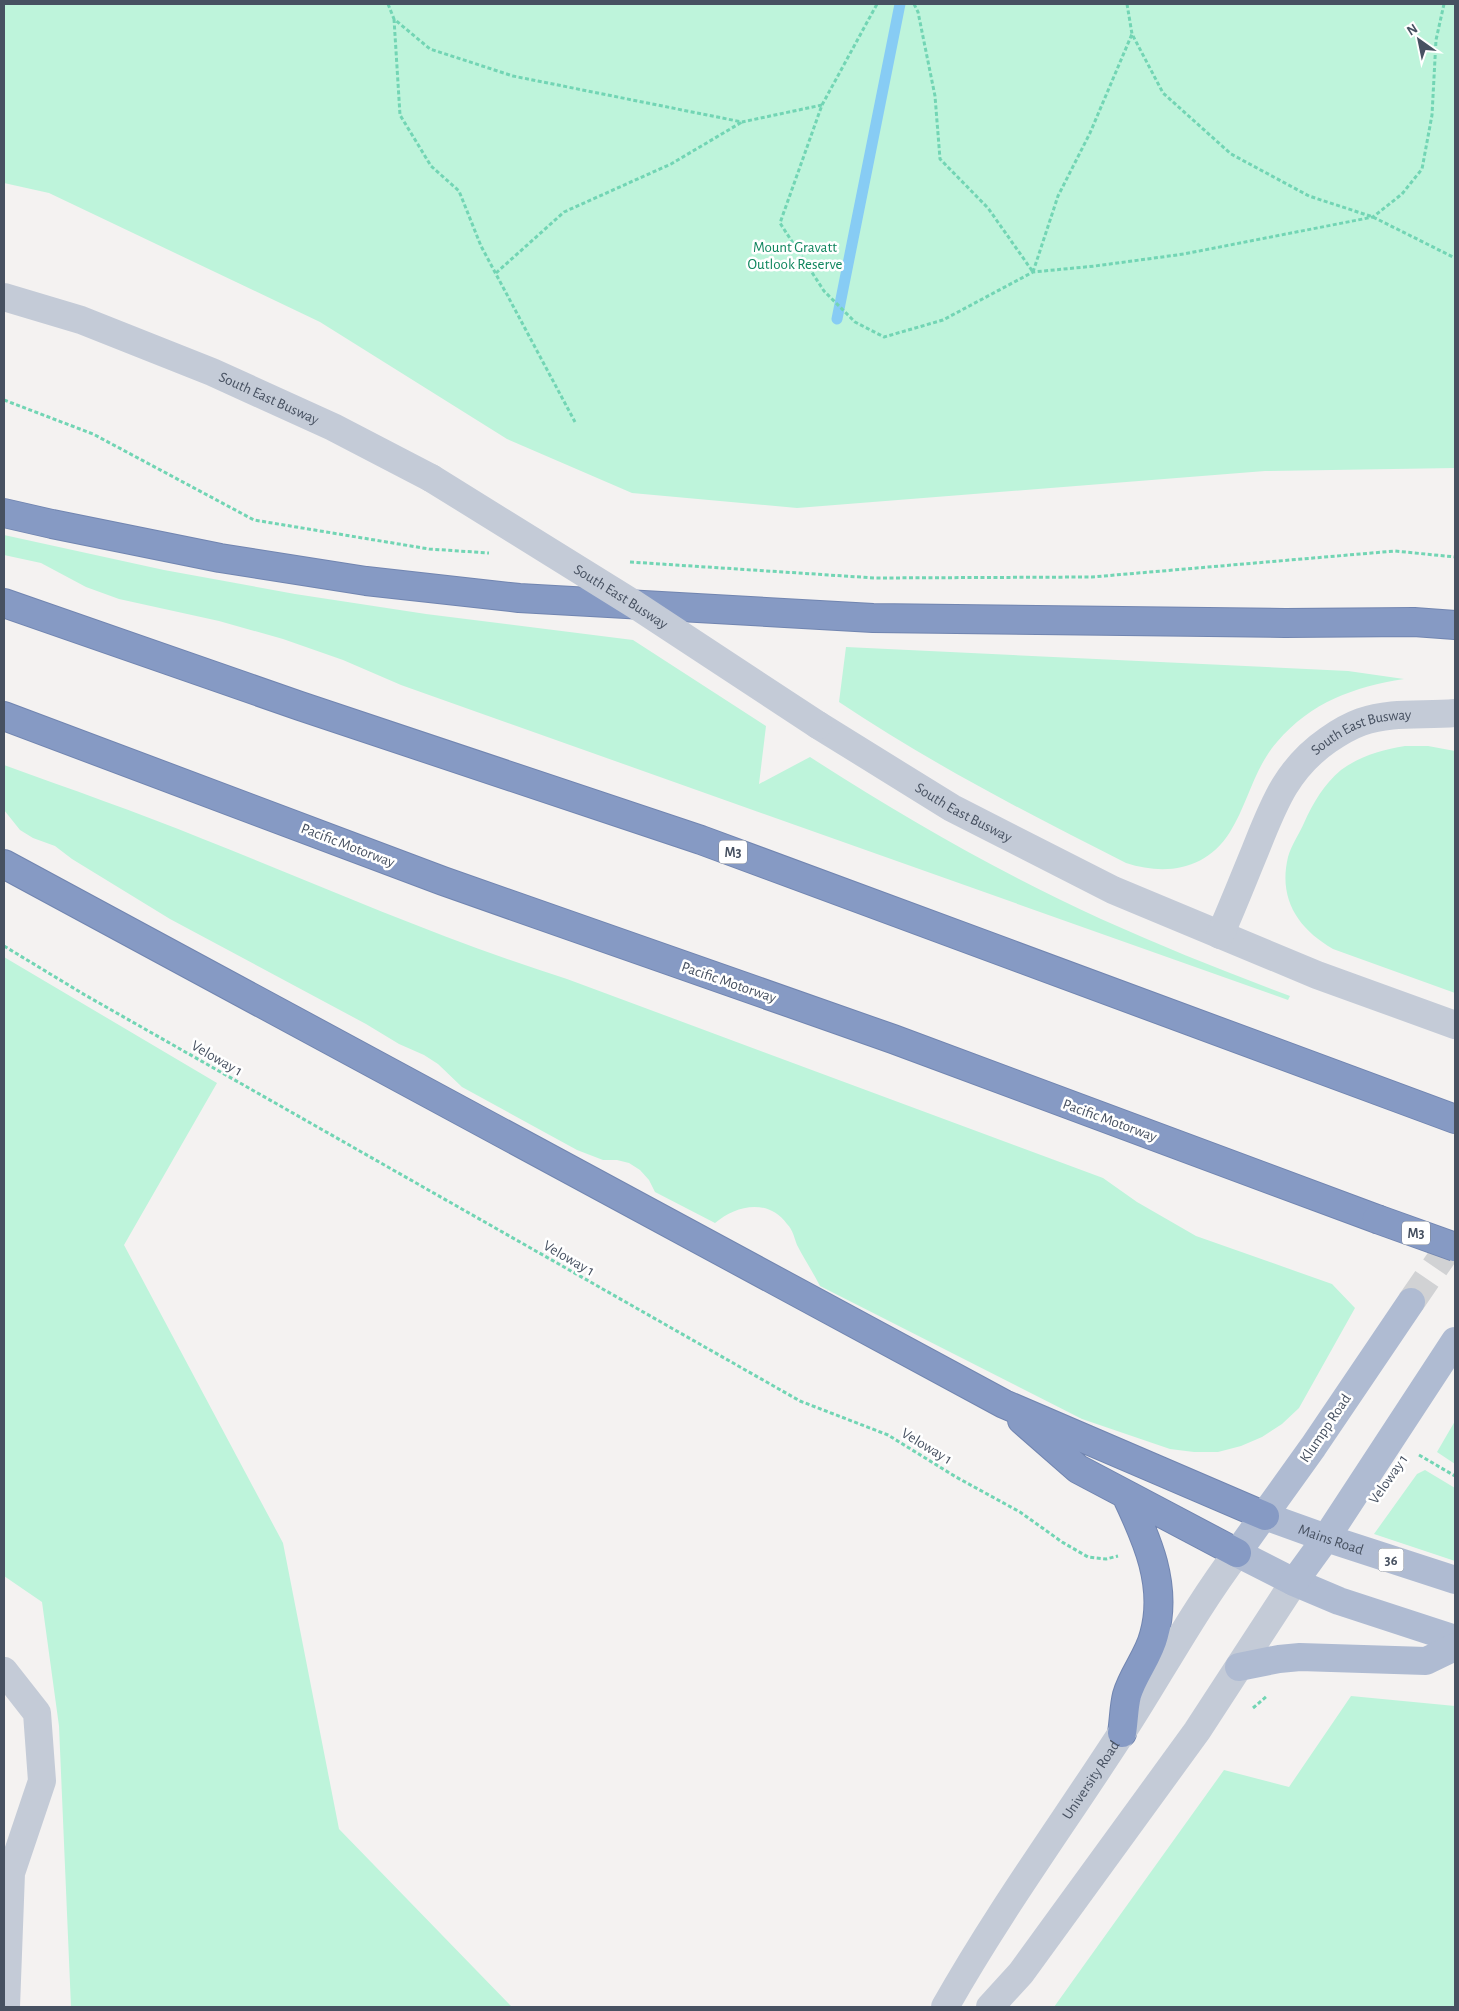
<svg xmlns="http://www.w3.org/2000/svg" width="1459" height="2011" viewBox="0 0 1459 2011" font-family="'Alegreya Sans',sans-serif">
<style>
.green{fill:#bef4db}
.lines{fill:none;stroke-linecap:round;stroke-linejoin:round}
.stream{stroke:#87ccf4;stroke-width:11}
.major-tunnel{stroke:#d1d2d4;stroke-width:28;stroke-dasharray:28 14;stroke-linecap:butt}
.highway-casing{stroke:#7185b0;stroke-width:30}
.path{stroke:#72d5b4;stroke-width:3;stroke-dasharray:4 2.5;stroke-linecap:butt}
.minor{stroke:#c4cbd7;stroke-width:28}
.major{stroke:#afbbd2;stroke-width:28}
.highway{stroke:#869ac4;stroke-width:28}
.highway-bridge-casing{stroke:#7185b0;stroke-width:30;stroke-linecap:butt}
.minor-bridge{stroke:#c4cbd7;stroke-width:28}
.highway-bridge{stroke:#869ac4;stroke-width:28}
.labels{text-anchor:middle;stroke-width:5;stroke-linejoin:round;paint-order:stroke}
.shield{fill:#fff;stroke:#7e8590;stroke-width:1}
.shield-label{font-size:14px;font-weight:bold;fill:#475161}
.park-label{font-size:15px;fill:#0f855d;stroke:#fff}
.street-label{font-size:15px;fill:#475161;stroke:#fff}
</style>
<rect width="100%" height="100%" fill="#f4f2f1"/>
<!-- green -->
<path class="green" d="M4,4H1455V468L1265,471L797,508L632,493L507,439L320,322L49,193L4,183Z
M4,535L164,570L295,594L426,614L633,640L766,726L759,784L810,757C903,817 1000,873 1101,919C1163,947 1226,972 1290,996L1288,1000L401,685L343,660L283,639L219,621L119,599L86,587L41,563L4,555Z
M846,647L1348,671L1404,679C1354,687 1311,702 1277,742C1254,768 1248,803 1230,832C1206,870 1166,876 1126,863C1027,813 932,764 839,702Z
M1405,746H1428L1455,751V993L1333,949C1298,929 1278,899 1288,857C1291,846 1299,834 1304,823C1313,803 1324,784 1341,770C1360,756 1382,750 1405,746Z
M4,765C70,789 137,812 203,839C324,887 443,940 567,979L1103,1178L1137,1202L1196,1236L1332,1284L1355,1308L1299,1408L1282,1424L1262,1437L1241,1446L1218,1452H1194L1170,1449L1082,1419L820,1286C813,1272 804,1259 797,1245C794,1237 793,1230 787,1224C768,1198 736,1205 715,1223L655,1192L649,1180L640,1170L629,1163L617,1160H603L577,1150L462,1087L438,1064L424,1055L399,1044L366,1024L170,919L72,859L55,846L33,838L20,830L4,810Z
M4,957L217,1083L124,1245L283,1543L339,1829L512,2007H71L59,1726L42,1602L4,1576Z
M1455,1421V1464L1437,1452Z
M1425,1470L1455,1488V1561L1374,1534L1417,1474Z
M1351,1696L1455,1706V2007H1054L1224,1770L1289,1787Z"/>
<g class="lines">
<!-- stream -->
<path class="stream" d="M837,319L900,4"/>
<!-- major-tunnel -->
<path class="major-tunnel" d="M1411,1302L1455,1238"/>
<defs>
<path id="highway" d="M4,513L52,524L220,558L366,581L519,598L873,618L1285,623L1414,622L1455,625
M4,603L300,706L701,840L1455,1119
M4,716L443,881L893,1039L1377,1219
M4,864L1004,1404L1265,1516
M1022,1420L1078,1469L1237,1553
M1122,1733C1124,1721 1124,1707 1127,1695C1133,1674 1149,1656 1154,1635C1168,1586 1147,1539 1126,1495"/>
</defs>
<!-- highway casing -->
<use href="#highway" class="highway-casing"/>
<!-- path -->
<path class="path" d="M388,4L394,19L430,49L513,76L742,122L822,105L780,223L824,291L855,322L884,337L943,320L1033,272L1095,266L1184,254L1373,217L1402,194L1422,169L1432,115L1436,40L1444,4
M914,4L918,12L935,96L940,159L988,208L1033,272
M1127,4L1132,34L1163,93L1231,154L1309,196L1373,217L1455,258
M394,19L400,115L431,166L459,191L481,246L575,422
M822,105L877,4
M1033,272L1058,196L1090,133L1132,34
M496,273L564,212L671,164L742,122
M4,400L93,434L254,520L429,549L489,553
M630,562L875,578L1092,577L1395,551L1455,557
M4,946L85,995L800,1401L888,1435L956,1477L1020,1512L1062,1542L1088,1557L1106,1559L1118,1556
M1419,1455L1455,1476
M1253,1708L1267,1696"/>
<!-- minor -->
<g class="minor">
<path id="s1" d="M4,297L81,320L212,372L333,427L431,478"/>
<path id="s2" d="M818,725L952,808L1113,890L1317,975L1455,1025"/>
<path id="s3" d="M1220,935C1232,908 1243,880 1255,851C1273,806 1286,769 1328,740C1338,733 1350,726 1361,722C1392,711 1423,716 1455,713"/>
<path d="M4,1671L37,1713L42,1781L11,1873L6,2007"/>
<path id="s4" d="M945,2007C998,1913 1062,1825 1121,1734C1160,1674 1194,1610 1237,1553"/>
<path d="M990,2007L1021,1973L1197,1731L1294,1582"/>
</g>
<!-- major -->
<g class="major">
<path d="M1411,1302L1313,1447L1237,1553L1294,1582L1339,1601L1455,1639"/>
<path id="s5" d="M1265,1516L1326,1538L1455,1580"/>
<path d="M1294,1582L1326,1538L1455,1341"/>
<path d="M1239,1667L1279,1659L1300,1657L1426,1661L1455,1647"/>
</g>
<!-- highway -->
<use href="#highway" class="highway"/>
<defs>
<path id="highway-bridge" d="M1377,1219L1455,1247"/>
</defs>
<!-- highway-bridge casing -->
<use href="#highway-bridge" class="highway-bridge-casing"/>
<!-- minor-bridge -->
<path class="minor-bridge" id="s6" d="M431,478L634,604L818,725"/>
<!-- highway-bridge -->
<use href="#highway-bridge" class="highway-bridge"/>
</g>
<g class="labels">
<!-- shield labels -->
<g class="shield">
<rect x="719" y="840.5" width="28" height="23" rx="4"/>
<rect x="1402" y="1221.5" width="28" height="23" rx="4"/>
<rect x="1378.5" y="1548.5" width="25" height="23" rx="4"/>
</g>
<g class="shield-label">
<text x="733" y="857">M3</text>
<text x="1416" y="1238">M3</text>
<text x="1391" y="1565">36</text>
</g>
<!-- park labels -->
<g class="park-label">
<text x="795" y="252">Mount Gravatt<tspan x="795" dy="17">Outlook Reserve</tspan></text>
</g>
<!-- street labels -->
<g class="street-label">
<text dy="5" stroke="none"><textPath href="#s1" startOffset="284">South East Busway</textPath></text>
<text dy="5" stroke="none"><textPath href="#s6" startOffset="224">South East Busway</textPath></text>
<text dy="5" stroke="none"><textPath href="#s3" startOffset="261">South East Busway</textPath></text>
<text dy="5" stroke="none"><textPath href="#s2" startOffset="170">South East Busway</textPath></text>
<text transform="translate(348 845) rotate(21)" y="5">Pacific Motorway</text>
<text transform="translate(729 982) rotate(19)" y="5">Pacific Motorway</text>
<text transform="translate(217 1058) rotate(30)" y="5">Veloway 1</text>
<text transform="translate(1110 1120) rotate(20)" y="5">Pacific Motorway</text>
<text transform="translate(569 1258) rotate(30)" y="5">Veloway 1</text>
<text transform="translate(1325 1428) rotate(-56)" y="5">Klumpp Road</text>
<text transform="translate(927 1446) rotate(31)" y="5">Veloway 1</text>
<text transform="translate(1388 1479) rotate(-55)" y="5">Veloway 1</text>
<text dy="5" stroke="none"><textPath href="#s5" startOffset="70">Mains Road</textPath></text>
<text dy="5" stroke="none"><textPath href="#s4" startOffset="270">University Road</textPath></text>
</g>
</g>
<!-- border -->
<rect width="1459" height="2011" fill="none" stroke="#475161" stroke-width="10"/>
<!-- north arrow -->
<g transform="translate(1419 40) rotate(327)" stroke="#ffffff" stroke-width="4" paint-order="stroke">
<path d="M0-4L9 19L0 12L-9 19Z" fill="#475161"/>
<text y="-8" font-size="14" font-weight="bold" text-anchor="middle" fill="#475161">N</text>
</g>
</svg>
